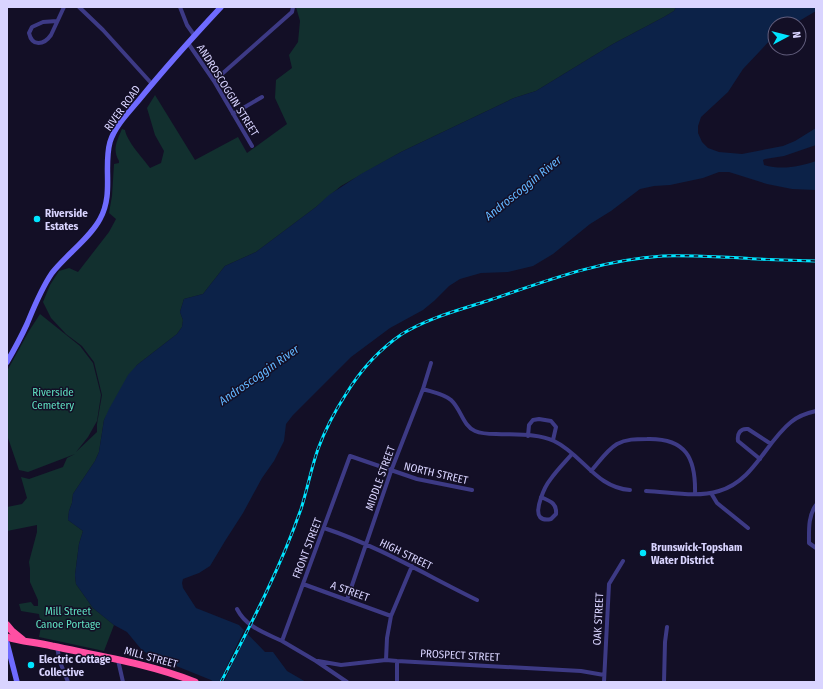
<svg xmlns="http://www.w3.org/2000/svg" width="823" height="689" viewBox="0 0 823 689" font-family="'Fira Sans Condensed',sans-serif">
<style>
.green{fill:#12302f}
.water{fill:#0c2248}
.pier{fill:#130f26}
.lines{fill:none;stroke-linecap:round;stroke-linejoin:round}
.street{stroke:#3d3a85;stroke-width:4}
.secondary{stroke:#6f6bff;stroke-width:5.5}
.highway{stroke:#ff4fa3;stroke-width:7}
.rail-casing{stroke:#00e5ff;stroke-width:3}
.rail{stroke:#130f26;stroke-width:1.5;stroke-dasharray:4.5;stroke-linecap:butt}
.poi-dot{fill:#00e5ff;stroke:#130f26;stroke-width:1.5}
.labels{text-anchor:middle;stroke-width:3;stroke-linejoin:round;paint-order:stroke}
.street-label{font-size:11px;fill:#d9d4ff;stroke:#130f26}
.poi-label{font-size:11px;font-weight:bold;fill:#d9d4ff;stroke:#130f26;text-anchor:start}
.park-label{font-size:11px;fill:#5fe0c0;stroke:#130f26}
.water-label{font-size:12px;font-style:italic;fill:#62b6ff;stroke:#130f26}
</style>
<rect width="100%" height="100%" fill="#130f26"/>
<!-- green -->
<path class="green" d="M296,7H676L674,11L664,17L613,44L536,91L514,98L401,152L341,186L316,207L256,252L225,266L203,294L184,299L180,312L183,320L182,327L177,334L137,365L104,420L99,452L95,461L73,494L72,503L69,511L68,520L83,531L79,544L75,575L76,584L93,608L114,625L104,651L39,637L42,621L40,619L39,614L21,611L19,604L31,602L34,606H38V600L30,582V569L29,562L37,532V525L7,531V507L22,504L27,498L21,477L29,479L63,467L67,458L75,454L28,472L19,470L7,435V371L29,331L40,314L80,346L93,363L101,395L97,421L88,437L76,452L97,432V424L102,395L94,362L82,346L66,334L51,318L43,302L50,285L59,271L69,268L78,272L109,232L116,219L109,213L112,196L114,164L119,163V161C112,149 117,141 122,129L125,130C127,142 143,158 150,168L161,163L164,151L155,135L147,108L155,95L195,160L238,137L247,153L287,124L275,98L276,80L292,68L289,55L298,42L300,21Z"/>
<!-- water -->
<path class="water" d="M676,7H816V11L794,24H775V35L743,69L728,92L701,117L698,126V133L702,142L708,148L719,152L742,154L783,146L795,141L816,128V145L784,156L765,159L763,160L764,165C782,170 798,167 816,161V190L792,189L767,184L729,172H719L703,178L670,185L654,186L640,189L611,211L590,224L553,254L533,266L508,272L481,273L460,279L449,286L434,301L423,310L390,328L351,357L293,415L286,424L284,441L274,461L262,478L243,513L225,541L210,566L199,573L183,579L182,583L183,588L196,608L239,625L265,652H273L287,671L306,682H214L211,680L149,655L141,649L127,632L114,625L93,608L76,584L75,575L79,544L83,531L68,520L69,511L72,503L73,494L95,461L99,452L104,420L109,409L128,375L137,365L177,334L182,327L183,320L180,312L184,299L203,294L225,266L256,252L316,207L329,195L361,174L401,152L514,98L536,91L613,44L664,17L674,11Z"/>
<!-- pier -->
<path class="pier" d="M245,628L248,631L224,682H219Z"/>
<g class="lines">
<!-- street -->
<path class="street" d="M79,7L103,30L152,84
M180,7L187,25L194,35
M57,21L43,22L32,27L29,33C32,47 44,45 51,35L64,7
M188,43L214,81L252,146
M214,81L292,12L293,7
M233,114L262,97
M423,389C432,392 444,394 451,400C461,409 463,426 475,431C482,434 489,434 496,434C515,435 537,433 554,441C582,454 596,488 630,490
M528,436L529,425L533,420L539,419L551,421L556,427L553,440
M760,459L738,441C737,434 740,428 748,429L771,444
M591,471C599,462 607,450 617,444C626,439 636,439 647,439C686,438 696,458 695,494
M646,491C670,492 696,498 719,491C754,481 765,443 791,422C798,416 807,413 816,411
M711,493L717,503L748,528
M541,497C550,501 557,503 556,514L551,519C547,520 543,520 540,517C534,510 545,486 550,480C556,471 565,462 572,454
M816,505C808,516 809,530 809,543L816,548
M324,528C378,546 426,575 477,600
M303,584L391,616
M347,600L391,471L423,389L431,363
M237,609C246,627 265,633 282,641
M57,647L60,662L68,682
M118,660L123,682
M386,660L387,638L391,616L412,566
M318,661L341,665L386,660L397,661L581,671L604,675
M397,661V682
M347,682L316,661L282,641L350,456L417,479L472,490
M604,682L609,584L623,561
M664,682L665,642L667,627"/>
<!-- secondary -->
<path class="secondary" d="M7,362C14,350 21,337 27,324C34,307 41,289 52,273C66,255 90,238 100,219C114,194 103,167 110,142C115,126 129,112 139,100C165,68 193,37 221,7
M7,643L17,682"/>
<!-- highway -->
<path class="highway" d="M7,625L12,631L23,640
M7,637C21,642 37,642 52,646C99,656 150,664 195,682"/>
<defs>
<path id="rail" d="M221,682C250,626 280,569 301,509C307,490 311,469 318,449C325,430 335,411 346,394C360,371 380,349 402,334C428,318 459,310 487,301C546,281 600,260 663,256C689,255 715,257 742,258C766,260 791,260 816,261"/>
</defs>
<!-- rail casing -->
<use href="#rail" class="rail-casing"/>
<!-- rail -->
<use href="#rail" class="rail"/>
</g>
<!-- markers -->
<g class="poi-dot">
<circle cx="37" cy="219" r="4"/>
<circle cx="643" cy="553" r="4"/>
<circle cx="31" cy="665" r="4"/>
</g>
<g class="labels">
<!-- street labels -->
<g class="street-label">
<text transform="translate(228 90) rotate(58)" y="4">ANDROSCOGGIN STREET</text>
<text transform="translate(122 108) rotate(-54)" y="4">RIVER ROAD</text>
<text transform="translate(436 473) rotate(13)" y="4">NORTH STREET</text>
<text transform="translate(380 478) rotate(-70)" y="4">MIDDLE STREET</text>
<text transform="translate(307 548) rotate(-69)" y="4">FRONT STREET</text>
<text transform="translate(406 554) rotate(26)" y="4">HIGH STREET</text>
<text transform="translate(350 591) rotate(20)" y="4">A STREET</text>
<text transform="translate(598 619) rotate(-87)" y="4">OAK STREET</text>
<text transform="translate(460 655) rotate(3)" y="4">PROSPECT STREET</text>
<text transform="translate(151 657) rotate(15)" y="4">MILL STREET</text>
</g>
<!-- poi labels -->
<g class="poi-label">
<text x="45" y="217">Riverside<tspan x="45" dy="13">Estates</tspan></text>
<text x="651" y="551">Brunswick-Topsham<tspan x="651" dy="13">Water District</tspan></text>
<text x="39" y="663">Electric Cottage<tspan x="39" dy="13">Collective</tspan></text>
</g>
<!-- park labels -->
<g class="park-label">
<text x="53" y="396">Riverside<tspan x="53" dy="13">Cemetery</tspan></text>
<text x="68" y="615">Mill Street<tspan x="68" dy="13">Canoe Portage</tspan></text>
</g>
<!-- water labels -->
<g class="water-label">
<text transform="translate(523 188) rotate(-39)" y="4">Androscoggin River</text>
<text transform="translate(259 375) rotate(-35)" y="4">Androscoggin River</text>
</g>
</g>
<!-- border -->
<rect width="823" height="689" fill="none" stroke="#d9d4ff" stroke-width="16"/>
<!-- north arrow -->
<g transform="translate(787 36) rotate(83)"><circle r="19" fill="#130f26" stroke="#625e7d"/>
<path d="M0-3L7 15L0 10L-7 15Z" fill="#00e5ff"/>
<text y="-6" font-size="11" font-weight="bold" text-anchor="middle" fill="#d9d4ff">N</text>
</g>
</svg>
